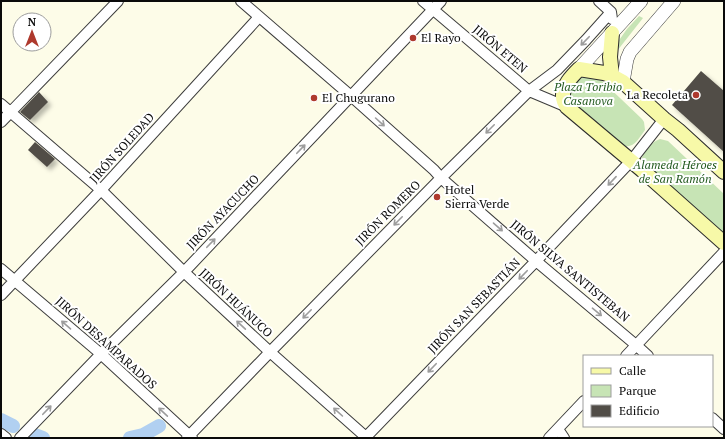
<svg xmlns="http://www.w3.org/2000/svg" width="725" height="439" viewBox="0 0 725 439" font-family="'PT Serif',serif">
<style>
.green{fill:#c7e4b5}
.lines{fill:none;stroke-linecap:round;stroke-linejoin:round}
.canal{stroke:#b1d0f1;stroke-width:14}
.building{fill:#514d47;filter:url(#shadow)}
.minor-casing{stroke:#3d3d3d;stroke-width:12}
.tertiary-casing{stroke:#3d3d3d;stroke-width:14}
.secondary-casing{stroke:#2c2c2c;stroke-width:16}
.minor{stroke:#fff;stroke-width:10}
.tertiary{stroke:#fff;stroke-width:13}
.secondary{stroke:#f7f9a8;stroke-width:14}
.oneway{stroke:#9d9d9d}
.poi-dot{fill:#ae392d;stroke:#fff;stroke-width:1.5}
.labels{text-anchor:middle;stroke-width:4;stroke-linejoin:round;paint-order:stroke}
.poi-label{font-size:12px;fill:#0a0a0a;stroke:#fff;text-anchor:start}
.street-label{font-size:12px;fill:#0a0a0a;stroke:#fff}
.park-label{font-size:12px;font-style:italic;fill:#245b20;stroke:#fff}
</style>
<defs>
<filter id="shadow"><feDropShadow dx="3.5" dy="3.5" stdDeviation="2" flood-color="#0004"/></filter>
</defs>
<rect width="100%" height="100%" fill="#fdfce8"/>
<!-- green -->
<path class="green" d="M639,16L643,18L617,51L615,46L627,29Z
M579,76L599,78L642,119L644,122L645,130C639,138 634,149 622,146L570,100L569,91Z
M660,139L668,141L724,194V235L641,162C642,153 651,142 660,139Z"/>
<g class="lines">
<!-- canal -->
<path class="canal" d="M1,420L13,426
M27,432L43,438
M130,438L143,435L159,426"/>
</g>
<!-- building -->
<path class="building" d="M701,71L724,91V152L672,105Z
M39,92L48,102L30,120L20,112Z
M35,142L55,159L47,167L28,150Z"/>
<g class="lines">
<defs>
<path id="minor" d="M241,1L351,96L434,170L441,178L536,261L636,345L648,356
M423,1L529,91L567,107
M599,1L611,12L612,19
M1,104L101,190L184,272L270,352L367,438
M1,122L118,1
M1,269L101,354L192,438
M1,295L101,190L259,17
M626,356L724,252
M712,418L724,429
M558,429L564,438
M1,434L6,438
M20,438L101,354L184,272L441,1
M187,438L270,352L441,178L529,91L557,70L586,40L611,12
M365,438L536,261L631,161L664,119
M549,438L584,401"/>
<path id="tertiary" d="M579,69L641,1
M623,82L627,59L630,52L674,1"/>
<path id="secondary" d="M612,33L610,57L612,76
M724,172L678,130L664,119L623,82L612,76L604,73L579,69C572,76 562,86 563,97C563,101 565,104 567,107L642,170L724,243"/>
</defs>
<!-- minor casing -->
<use href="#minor" class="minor-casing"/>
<!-- tertiary casing -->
<use href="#tertiary" class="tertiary-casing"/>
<!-- secondary casing -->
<use href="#secondary" class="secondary-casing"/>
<!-- minor -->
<use href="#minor" class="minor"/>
<!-- tertiary -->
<use href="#tertiary" class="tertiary"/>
<!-- secondary -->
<use href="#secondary" class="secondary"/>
</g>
<!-- one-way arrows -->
<defs><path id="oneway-shaft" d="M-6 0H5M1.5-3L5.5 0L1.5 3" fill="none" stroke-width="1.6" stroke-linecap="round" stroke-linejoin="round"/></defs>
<g class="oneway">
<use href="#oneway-shaft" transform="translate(585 41) rotate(134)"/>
<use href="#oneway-shaft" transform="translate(380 122) rotate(42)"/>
<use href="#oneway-shaft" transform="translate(490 129) rotate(135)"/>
<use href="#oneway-shaft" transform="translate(301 149) rotate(-46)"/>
<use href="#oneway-shaft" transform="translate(612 181) rotate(133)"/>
<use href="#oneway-shaft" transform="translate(398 221) rotate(135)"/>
<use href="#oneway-shaft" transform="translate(498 227) rotate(41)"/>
<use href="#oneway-shaft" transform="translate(211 243) rotate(-46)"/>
<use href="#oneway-shaft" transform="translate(523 275) rotate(134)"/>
<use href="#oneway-shaft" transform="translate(597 312) rotate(40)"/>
<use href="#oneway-shaft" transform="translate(307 314) rotate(135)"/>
<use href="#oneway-shaft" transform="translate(66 325) rotate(-139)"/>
<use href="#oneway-shaft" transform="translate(241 325) rotate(-137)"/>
<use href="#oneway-shaft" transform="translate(432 368) rotate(134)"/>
<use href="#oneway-shaft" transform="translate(47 410) rotate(-46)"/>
<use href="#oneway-shaft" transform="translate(163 412) rotate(-137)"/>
<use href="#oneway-shaft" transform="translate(338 412) rotate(-138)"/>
</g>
<!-- markers -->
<g class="poi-dot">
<circle cx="413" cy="38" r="4"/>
<circle cx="696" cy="95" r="4"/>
<circle cx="314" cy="98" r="4"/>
<circle cx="437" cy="197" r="4"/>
</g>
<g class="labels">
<!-- poi labels -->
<g class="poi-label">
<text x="421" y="42">El Rayo</text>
<text x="688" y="99" text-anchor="end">La Recoleta</text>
<text x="322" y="102">El Chugurano</text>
<text x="445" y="194">Hotel<tspan x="445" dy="14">Sierra Verde</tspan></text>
</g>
<!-- street labels -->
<g class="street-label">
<text transform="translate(500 49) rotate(40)" y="4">JIRÓN ETEN</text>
<text transform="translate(122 148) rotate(-48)" y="4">JIRÓN SOLEDAD</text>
<text transform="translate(223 212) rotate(-46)" y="4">JIRÓN AYACUCHO</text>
<text transform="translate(388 213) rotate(-45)" y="4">JIRÓN ROMERO</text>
<text transform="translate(570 271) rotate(40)" y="4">JIRÓN SILVA SANTISTEBAN</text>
<text transform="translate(236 303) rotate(43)" y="4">JIRÓN HUÁNUCO</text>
<text transform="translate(474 306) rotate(-46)" y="4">JIRÓN SAN SEBASTIÁN</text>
<text transform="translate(106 343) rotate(42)" y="4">JIRÓN DESAMPARADOS</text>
</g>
<!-- park labels -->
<g class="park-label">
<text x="588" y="91">Plaza Toribio<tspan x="588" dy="14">Casanova</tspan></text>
<text x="675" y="169">Alameda Héroes<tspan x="675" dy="14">de San Ramón</tspan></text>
</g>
</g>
<!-- border -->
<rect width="725" height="439" fill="none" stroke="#0a0a0a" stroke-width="4"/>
<!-- legend -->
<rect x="583" y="355" width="130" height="72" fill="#ffffff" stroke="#9d9d9d"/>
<rect x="591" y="368" width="20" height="6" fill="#f7f9a8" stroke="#9d9d9d"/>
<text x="619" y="375" font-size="12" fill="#0a0a0a">Calle</text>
<rect x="591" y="385" width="20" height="12" fill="#c7e4b5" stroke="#9d9d9d"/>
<text x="619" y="395" font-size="12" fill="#0a0a0a">Parque</text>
<rect x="591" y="405" width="20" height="12" fill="#514d47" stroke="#9d9d9d"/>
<text x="619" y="415" font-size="12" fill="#0a0a0a">Edificio</text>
<!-- north arrow -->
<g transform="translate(32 32)"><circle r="19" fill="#ffffff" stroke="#9d9d9d"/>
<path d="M0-3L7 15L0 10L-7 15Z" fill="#ae392d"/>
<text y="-6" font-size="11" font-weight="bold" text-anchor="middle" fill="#0a0a0a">N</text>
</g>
</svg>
